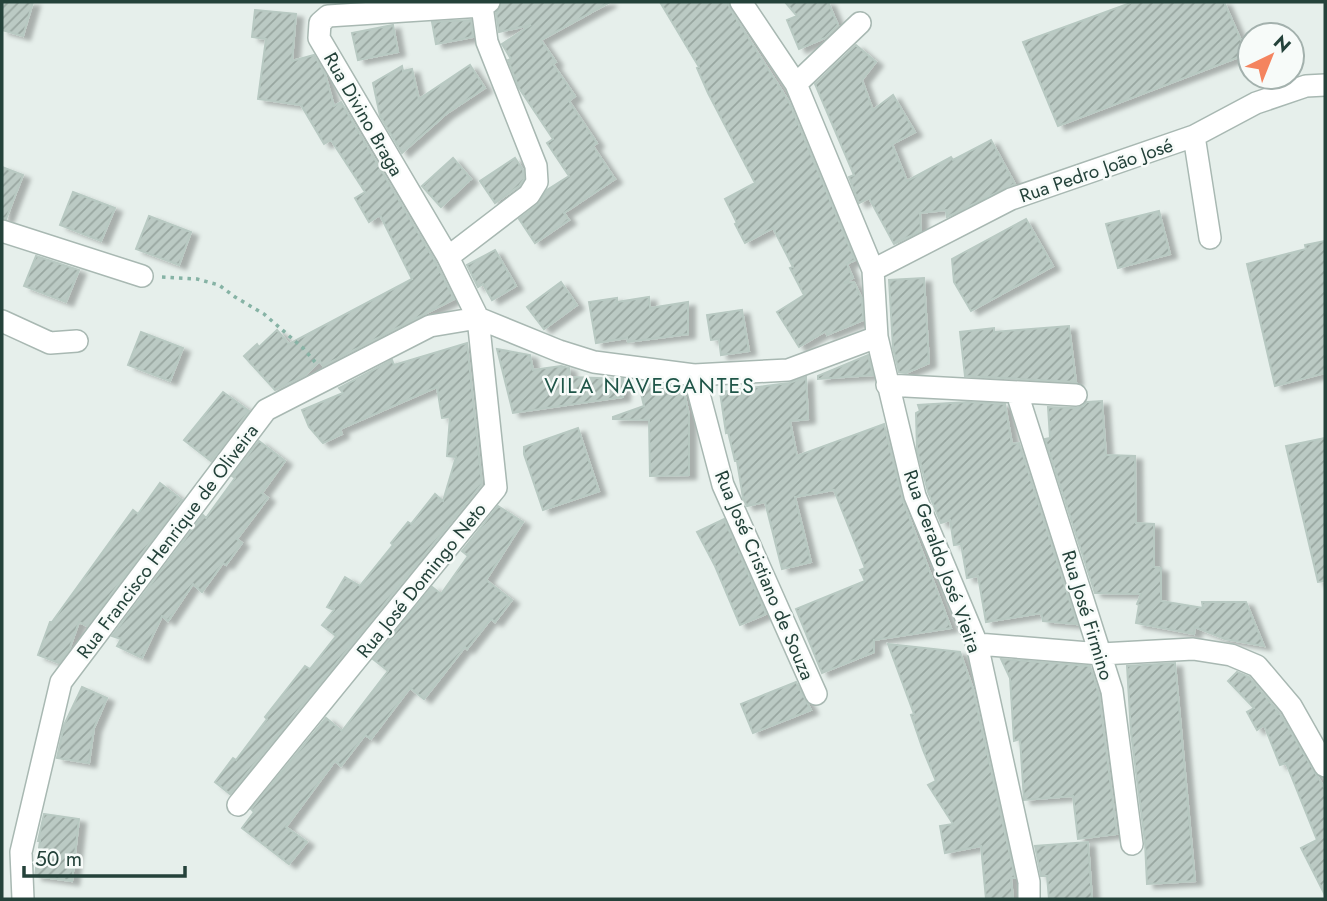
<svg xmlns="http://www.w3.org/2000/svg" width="1327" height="901" viewBox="0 0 1327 901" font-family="Jost,sans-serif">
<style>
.building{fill:url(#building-hatch);stroke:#b8c9c2;stroke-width:2;filter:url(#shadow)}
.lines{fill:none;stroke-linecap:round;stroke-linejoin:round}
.minor-casing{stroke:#a8b8b2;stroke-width:24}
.path{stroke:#86b3a5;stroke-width:3.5;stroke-dasharray:3.5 5;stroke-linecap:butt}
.minor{stroke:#fff;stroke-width:21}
.labels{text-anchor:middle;stroke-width:5;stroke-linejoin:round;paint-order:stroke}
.street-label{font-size:19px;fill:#24423a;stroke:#f7fbf9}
.neighbourhood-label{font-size:21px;letter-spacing:2px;fill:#1f5548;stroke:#f7fbf9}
</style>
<defs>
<pattern id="building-hatch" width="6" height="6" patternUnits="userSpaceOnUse" patternTransform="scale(1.75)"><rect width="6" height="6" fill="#bbcac4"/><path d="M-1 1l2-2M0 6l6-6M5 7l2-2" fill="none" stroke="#98a6a0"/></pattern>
<filter id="shadow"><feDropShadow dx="7" dy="4" stdDeviation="2" flood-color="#0004"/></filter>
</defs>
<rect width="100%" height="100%" fill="#e6efeb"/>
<!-- building -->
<path class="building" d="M2,2H33L23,36L2,30Z
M502,2H610L541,40L556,62L553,64L575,96L569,101L597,143L593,146L615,179L564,213L569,220L535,243L519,219L537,205L547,190L569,176L547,143L553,139L519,88L508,60L511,59L502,44L531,25L499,32L496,13Z
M660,2H728L730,9L789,102L855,260L847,264L853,278L844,283L854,282L862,299L863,320L827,335L826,331L799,347L777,312L804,295L790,268L793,267L773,228L745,243L735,224L737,223L725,199L755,183L708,93L697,68L699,67Z
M785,2H828L838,25L825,38L799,49L787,20L797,16Z
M1133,2H1224L1247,54L1058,126L1023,42Z
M255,10L296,14L292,61L314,55L325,74L334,106L341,102L436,263L454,299L323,366L320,361L304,376L275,390L244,356L257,344L259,347L277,330L289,344L412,279L380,215L369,222L355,198L365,192L331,140L324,144L301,105L258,99L266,39L252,37Z
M471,20L473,37L436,44L432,22Z
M393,25L398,52L358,60L352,33Z
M856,45L876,62L862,80L873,110L893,95L915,132L892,144L907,181L951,157L953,160L991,140L1015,184L947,217L946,210L920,213L921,231L894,244L869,198L859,203L849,177L854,175L815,84Z
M470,65L485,88L446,114L402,153L380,116L373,83L402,66L403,71L412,69L419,99Z
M453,158L471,179L441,207L422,186Z
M515,158L523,170L524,179L519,186L495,203L480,181Z
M2,167L23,175L6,219L2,218Z
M73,192L115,208L101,241L60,225Z
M1159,211L1170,254L1118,268L1106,224Z
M149,216L191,232L179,265L136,249Z
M1026,219L1053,266L971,311L954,282L952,259Z
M1325,241V373L1275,386L1247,264L1306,249L1305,245Z
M495,250L516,286L492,300L483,284L478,287L467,265Z
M36,256L79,270L66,302L24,286Z
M924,278L929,363L906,373L899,372L893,348L889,280Z
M561,282L577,305L544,329L527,307Z
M649,297L650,308L688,302V334L628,342L627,338L596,343L589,302L617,298V302Z
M742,310L749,351L721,355L719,339L711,340L707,315Z
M1069,326L1076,382L965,376L960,332L994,328V332Z
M141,332L183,348L170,381L128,365Z
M467,343L482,484L230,794L215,782L233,758L236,760L267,719L265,717L305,666L310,669L336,636L322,625L334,610L327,607L345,577L360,586L393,545L391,543L408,522L411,524L435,494L443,501L456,457L447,456L450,417L442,418L437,387L340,429L342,434L323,443L309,427L302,410L343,393L339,388L392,360L394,365Z
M497,349L530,355L533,370L561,366L569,368L570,377L623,379V397L513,413Z
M868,355L873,375L818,379V376Z
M806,377L808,419L790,421L797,456L884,424L903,501L951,628L874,640V652L822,673L796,609L865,581L860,570L865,568L834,490L795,497L811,562L782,569L765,502L747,506L743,498L737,461H735L728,432L726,433L720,392L789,383Z
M653,383L683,387L689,415V475L650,476L649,420L613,419V417L644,406L639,385Z
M223,392L249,411L211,461L184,440Z
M1102,401L1106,455L1135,456L1136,523L1154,524V567L1161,568V601L1203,608L1202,602H1246L1264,646L1225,639L1195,627L1194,634L1136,623L1139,605L1137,604L1141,594L1095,593L1045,439L1050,438L1048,407L1076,408L1083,406L1087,402Z
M968,402L1005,404L1012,444L1019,443L1077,624L1043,621L1041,613L986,622L978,576L967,578L961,544L954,545L950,520L941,523L928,492L917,450L916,413L920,411L918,405Z
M578,428L599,491L543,510L524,454V447Z
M1325,438V581L1318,582L1286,446Z
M259,441L285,461L262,493L268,498L237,539L242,543L226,565L223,563L202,592L193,584L168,621L162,616L142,658L117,646L121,639L112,636L203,515L206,518L235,478L232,476Z
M160,483L182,500L87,626L79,622L69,650L59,663L38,655L50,622H52L133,510L138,514Z
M498,506L523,522L486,580L512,600L495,622L491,619L467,649L465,647L424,699L410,688L371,739L365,735L341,766L335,761L286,827L307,842L289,864L242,828L254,812L251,809L326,718L342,731L388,671L373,659L432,587L441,594L468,556L462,551Z
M724,519L766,614L740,625L715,566L697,532Z
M888,644L960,652L973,689L1015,878H1011L1013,899H986L981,846L945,853L940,826L953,824L928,785L936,781L923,750L911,715L914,714Z
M1001,659L1090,666L1099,694L1117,834L1078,839L1073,796L1024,800L1020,739L1014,741L1010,678Z
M1175,663L1195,881L1147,884L1145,842L1131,733L1127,666Z
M1237,672L1249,677L1280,714L1325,789V895L1301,848L1317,840L1286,763L1280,765L1264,725L1257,730L1247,712L1254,708L1228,681Z
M796,682L811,710L753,733L741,704Z
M82,687L107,698L94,728L89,763L57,758L64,725Z
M44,814L79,819L72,881L35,876L40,841H38Z
M1088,842L1092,899H1049L1047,876H1041L1035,846Z"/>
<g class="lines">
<defs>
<path id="minor" d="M741,2L796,84L873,270L877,337L915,496L977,644L1029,882V899
M796,84L860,23
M1194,136L1210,238
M2,231L142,276
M448,257L529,195L537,182L536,166L487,42L482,6
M873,270L1011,199L1194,136L1256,103L1306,86L1325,85
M478,318L559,351L594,362L694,375L788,370L877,337
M2,321L50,343L77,341
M694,375L723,485L816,694
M887,385L1076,395
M1017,393L1112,691L1132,844
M977,644L1101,654L1193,649L1231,655L1257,666L1291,706L1325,766
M238,805L496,488L478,318L448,257L319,38L320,23L328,16L482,6L489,2
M23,899L21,852L61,682L266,410L430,326L478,318"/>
</defs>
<!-- minor casing -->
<use href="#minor" class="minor-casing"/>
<!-- path -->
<path class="path" d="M162,277L197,279L219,285L235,297L264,314L303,348L315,362"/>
<!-- minor -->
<use href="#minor" class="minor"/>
</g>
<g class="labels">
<!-- street labels -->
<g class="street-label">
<text transform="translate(364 114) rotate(60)" y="7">Rua Divino Braga</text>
<text transform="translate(1096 170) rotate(-19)" y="7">Rua Pedro João José</text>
<text transform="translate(167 541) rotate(-53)" y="7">Rua Francisco Henrique de Oliveira</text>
<text transform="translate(943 561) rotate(70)" y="7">Rua Geraldo José Vieira</text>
<text transform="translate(765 575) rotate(67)" y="7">Rua José Cristiano de Souza</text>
<text transform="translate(421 580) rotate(-51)" y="7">Rua José Domingo Neto</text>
<text transform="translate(1088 615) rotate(73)" y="7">Rua José Firmino</text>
</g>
<!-- neighbourhood labels -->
<g class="neighbourhood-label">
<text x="650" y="393">VILA NAVEGANTES</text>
</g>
</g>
<!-- border -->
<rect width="1327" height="901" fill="none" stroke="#24423a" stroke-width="7"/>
<!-- north arrow -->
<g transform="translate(1271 56) rotate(43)"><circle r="33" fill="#f7fbf9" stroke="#a3b1ad" stroke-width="2"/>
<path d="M0-5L12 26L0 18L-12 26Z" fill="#f4845f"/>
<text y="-10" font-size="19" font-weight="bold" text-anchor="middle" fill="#24423a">N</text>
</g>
<!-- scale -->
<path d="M24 866v10h161v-10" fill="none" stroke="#24423a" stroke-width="3.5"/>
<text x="35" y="866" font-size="21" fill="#24423a" stroke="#f7fbf9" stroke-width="5" paint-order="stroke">50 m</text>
</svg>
